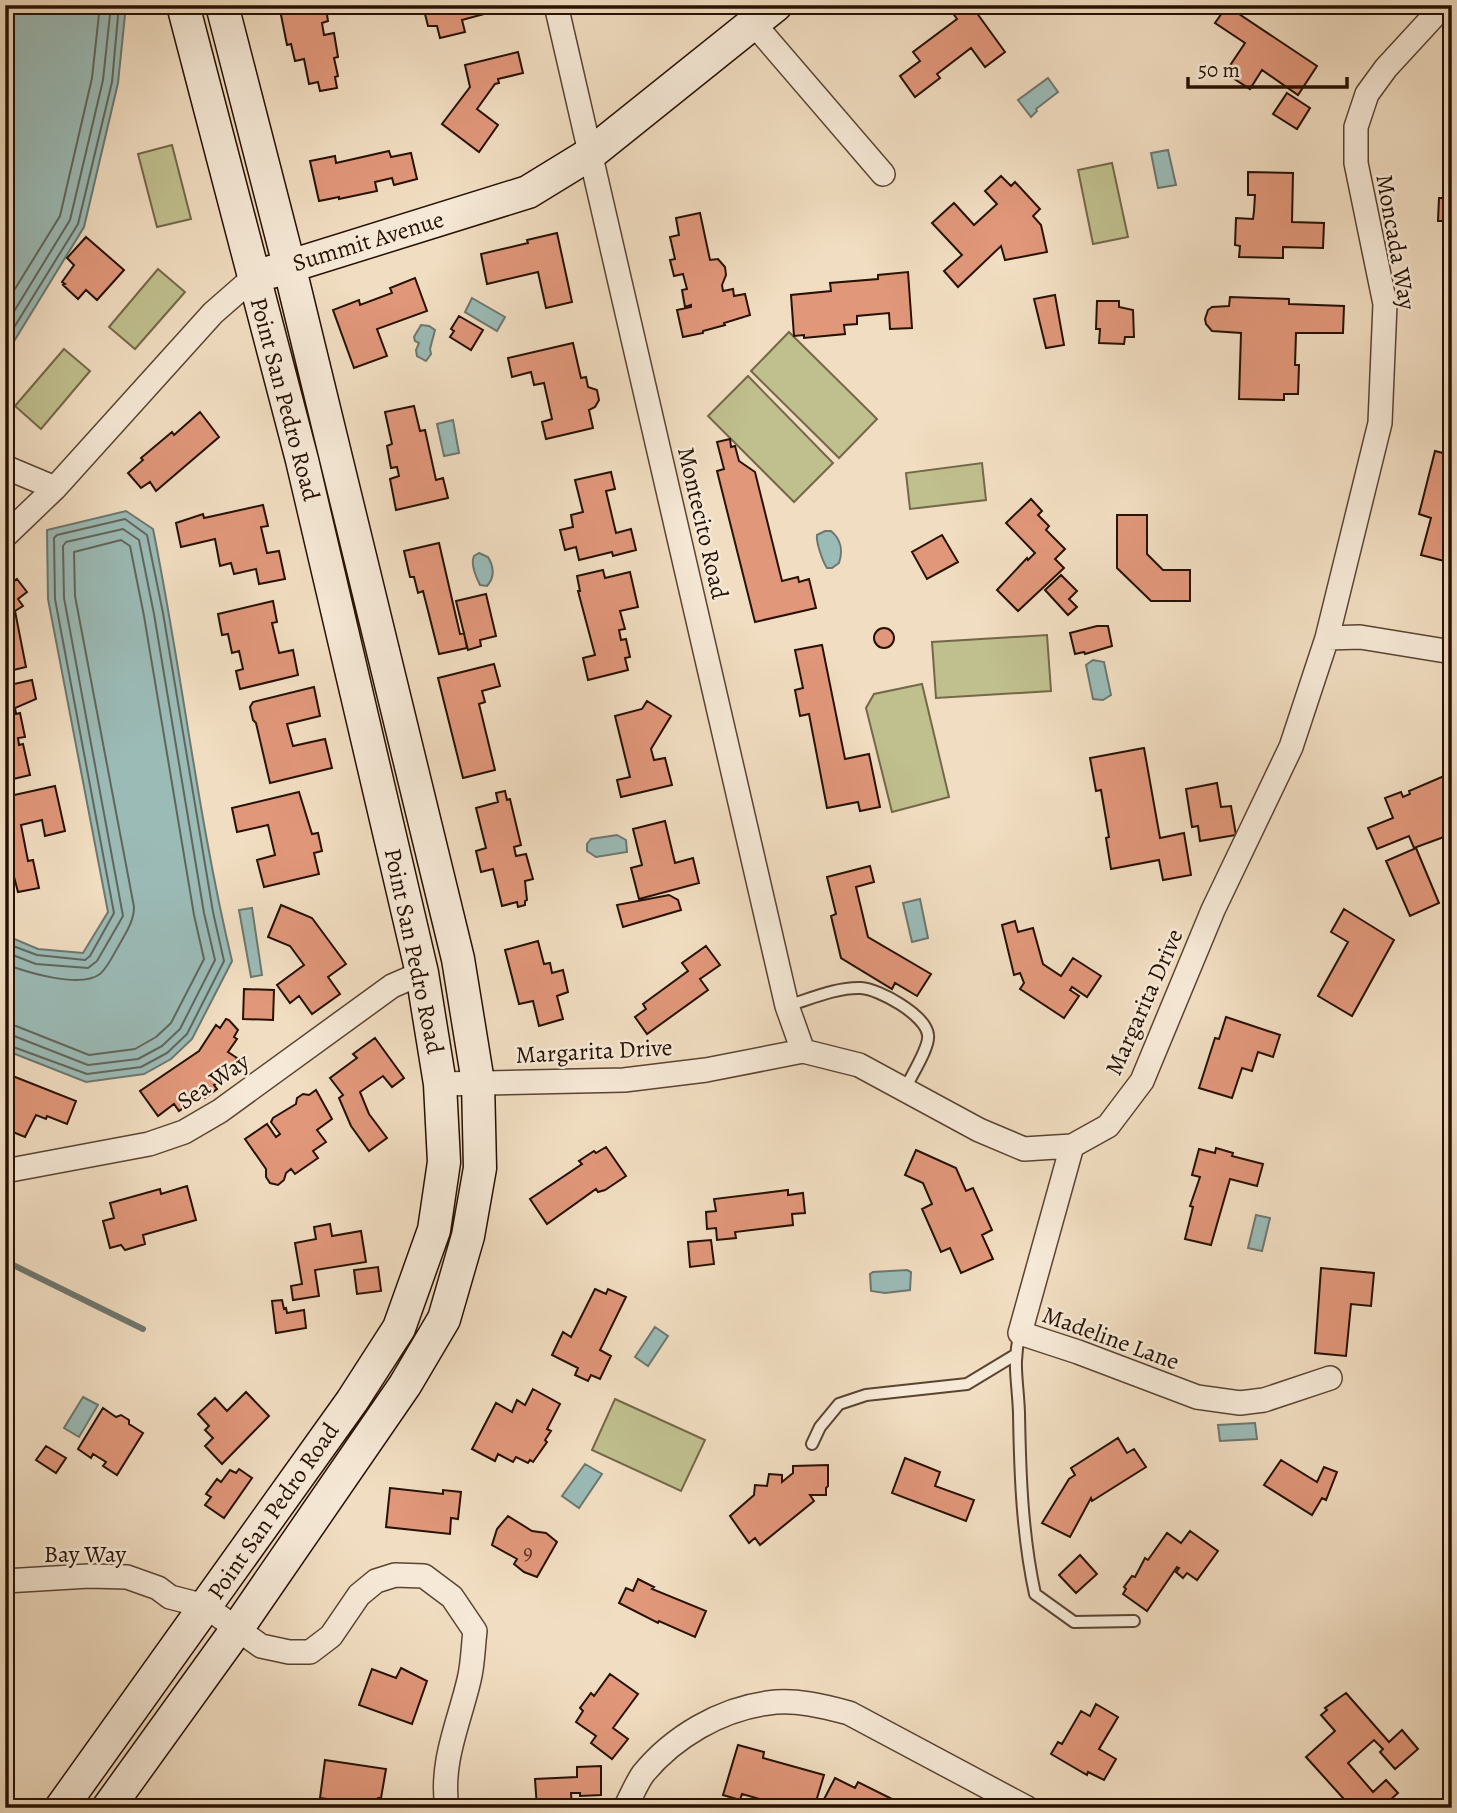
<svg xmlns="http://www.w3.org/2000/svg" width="1457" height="1813" viewBox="0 0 1457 1813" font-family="Alegreya,serif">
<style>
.green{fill:#c0bf8e;stroke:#746848;stroke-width:2}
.water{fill:#9bbbb7;stroke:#6d776f;stroke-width:2}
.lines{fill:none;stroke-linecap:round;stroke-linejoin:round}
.shore{stroke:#61665c;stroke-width:2}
.stream{stroke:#6d776f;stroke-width:6}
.building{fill:#e1977a;stroke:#271102;stroke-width:2}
.lane-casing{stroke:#5a4432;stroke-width:14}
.street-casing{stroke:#5a4432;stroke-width:26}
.secondary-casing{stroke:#271102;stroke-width:35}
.lane{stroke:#f6e9d7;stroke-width:10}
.street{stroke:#f6e9d7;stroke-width:23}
.secondary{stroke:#f6e9d7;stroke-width:32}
.labels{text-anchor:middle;stroke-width:5;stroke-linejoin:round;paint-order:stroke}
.number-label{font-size:21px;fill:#563220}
.street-label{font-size:24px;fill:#271102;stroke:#f6e9d7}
</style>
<rect width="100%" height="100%" fill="#f1ddc1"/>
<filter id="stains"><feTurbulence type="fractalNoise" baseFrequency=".00286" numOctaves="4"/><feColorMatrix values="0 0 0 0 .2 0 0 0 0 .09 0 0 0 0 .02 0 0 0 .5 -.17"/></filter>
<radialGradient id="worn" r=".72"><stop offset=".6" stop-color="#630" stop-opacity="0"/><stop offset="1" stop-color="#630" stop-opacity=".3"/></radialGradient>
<!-- green -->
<path class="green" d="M172,145L191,219L157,227L138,154Z
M1112,163L1128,237L1093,244L1078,170Z
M158,269L185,292L135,349L109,327Z
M789,332L877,419L839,458L751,371Z
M64,349L90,371L41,429L15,406Z
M748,376L833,463L794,502L708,416Z
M982,463L986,500L910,509L906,473Z
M1047,635L1051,691L936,698L932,642Z
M922,684L949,797L892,812L866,708L874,694Z
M615,1399L705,1440L681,1491L592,1450Z"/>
<!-- water -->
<path class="water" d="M5,5H126L118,83L84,227L5,356Z
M1048,78L1058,92L1036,109L1037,111L1031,117L1018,100Z
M1168,150L1176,185L1158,188L1151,153Z
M472,298L505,317L497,331L465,312Z
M421,325L429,326L435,330L430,349L431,354L426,361L417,356L416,350L419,343L415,341L414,337Z
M453,420L459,453L444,456L437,424Z
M126,511L153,529C182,672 198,819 232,961L192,1039L171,1059L144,1074L86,1082L5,1050V935L38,949L83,953L108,912L48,599L47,530Z
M825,531H831C841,539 843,551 839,563L832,568H827C823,562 816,543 817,535Z
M479,553L488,557C494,567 495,577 487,586L480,585C476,577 470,564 474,556Z
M1093,660L1104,662L1111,695L1103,700L1093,699L1086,665Z
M617,835L626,840L627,852L596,857L587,851V844L591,839Z
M920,899L928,938L912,942L903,903Z
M252,908L262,975L251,977L239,910Z
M1256,1215L1270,1218L1262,1251L1248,1248Z
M907,1270L911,1272L910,1290L885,1293L871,1291L870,1274L873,1272Z
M655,1327L668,1336L648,1366L635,1357Z
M83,1397L98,1405L79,1437L64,1428Z
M1255,1423L1257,1439L1220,1441L1218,1425Z
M585,1464L602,1474L579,1508L562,1496Z"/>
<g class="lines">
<!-- shore -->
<path class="shore" d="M5,305L60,216L92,78L100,5
M5,326L70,220L103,80L111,5
M5,342L78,224L112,82L119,5
M5,943L37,955L85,960L90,956L114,913L55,599L54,538L57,535L125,519L147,535L163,613L213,912L224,961L187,1034L167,1053L141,1067L87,1074L5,1044
M5,952L36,964L88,968L97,961L123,916L64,598L63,546L66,542L123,529L139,540L154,614L204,913L215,960L180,1029L162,1046L138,1059L88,1065L14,1036L5,1035
M5,964C26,972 80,989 100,974C108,967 113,955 118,947C125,934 134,922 134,907L75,596L74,552L121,540L130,546L144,616L194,915L204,959L171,1023L156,1037L135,1049L89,1055L16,1026L5,1024"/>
<!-- stream -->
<path class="stream" d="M5,1261L143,1329"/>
</g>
<!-- building -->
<path class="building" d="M279,5H331V7L326,8L328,21L322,23L324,35L334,33L338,57L334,58L338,76L335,77L337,88L320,91L318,82L309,84L304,59L295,61L291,44L287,45Z
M440,5H482L484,14L462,20L465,32L440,38L437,26H428L425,14L441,7Z
M656,5H695V10L656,11Z
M947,5H971L1005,52L985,67L971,48L937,74L940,78L915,97L900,76L920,61L913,52L957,19Z
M1227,6L1317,66L1298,95L1262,70L1250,89L1225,73L1245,43L1215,23Z
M518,52L523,73L498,79L499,83L495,84L477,109L498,125L479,152L442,124L470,87L465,65Z
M1287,93L1310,108L1297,129L1273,114Z
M389,151L391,157L411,153L417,179L394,185L392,178L375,182L377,191L339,199V197L319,201L310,161L335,156L336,163Z
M1248,172L1293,173L1292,222L1324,223L1323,248L1283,247V258L1239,257L1240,246L1235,245L1236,218L1253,219L1254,211L1255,195H1248Z
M1001,176L1011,186L1015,182L1040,209L1033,216L1041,225L1047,252L1005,260L1001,246L958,287L944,271L962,255L932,223L954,203L974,225L997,204L985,191Z
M1439,198H1452V282L1448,281L1451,221H1438Z
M700,213L710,260L718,259L725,267L726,275L722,285L723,291L733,289L734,296L745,294L750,315L724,323L725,325L703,331V333L683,337L677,310L691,307V305L685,307L682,290L687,289L683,274L674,276L670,260L675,259L670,237L679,235L676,218Z
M557,233L572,302L546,308L538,272L487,284L481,254L528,243L527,240Z
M86,237L124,270L97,300L86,290L78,299L63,285L65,284L62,282L74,265L67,258Z
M908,272L912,328L890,329L889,313L857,316V324L844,325L845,334L804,338V335L794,336L791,295L831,291L830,283L878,279V275Z
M415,278L427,311L377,329L387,356L354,368L333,310L359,300L360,305L392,293L390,288Z
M1055,295L1064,345L1046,348L1034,299Z
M1230,297L1289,299V304L1344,306L1343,333H1296L1295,365H1299L1298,394H1284V400L1239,399L1241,333L1212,331L1206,324L1205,319L1208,310L1212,307L1229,306Z
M1097,301H1119V307L1133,310L1134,337H1125L1124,344L1099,343L1100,329H1096Z
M459,316L483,330L471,350L450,337L454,331L451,329Z
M573,343L581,378L586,377L588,387L597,390L599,400L595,407L589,410L593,428L546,439L542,422L552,419L544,383L534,385L531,372L512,377L508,358Z
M414,406L420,431L425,430L436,480L443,478L448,498L396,510L390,479L399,476L397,467L391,468L387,446L392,444L385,412Z
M200,412L219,437L156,491L150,482L141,488L128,473L143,460L141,458L172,432L174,435Z
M730,439L731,447L735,446L739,461L755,472L782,581L798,577L799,582L809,579L816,608L755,622L717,471L724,469L717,442Z
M1445,445L1452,447V563L1421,555L1431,518L1419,514L1435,451L1443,453Z
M611,472L615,489L606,491L616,533L631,529L636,550L613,556L612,552L579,560L576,547L565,550L560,530L573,527L571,515L583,512L575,480Z
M1031,499L1042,511L1038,515L1049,526L1046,530L1065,549L1055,559L1064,568L1018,611L997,590L1027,558L1028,560L1035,553L1006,523Z
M263,505L268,526L261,527L267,553L279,551L285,579L259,584L256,569L234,574L231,563L220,566L215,539L181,547L176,523L203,514L204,518Z
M1117,515H1147V554L1163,570H1190V601H1151L1117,568Z
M942,535L958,562L927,579L912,552Z
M439,543L460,634L464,633L467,648L439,654L423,591L418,593L414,577H410L404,551Z
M603,570L605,578L630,572L638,607L620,611L625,629L619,630L621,640L626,639L630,657L625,658L628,670L588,680L583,658L595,655L578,591H580L577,576Z
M1061,575L1077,591L1069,599L1077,607L1068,615L1045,590Z
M17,579L27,592L18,599L23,606L15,611L26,667L5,672V588Z
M486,594L496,636L480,640L481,646L468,650L456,601Z
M273,601L277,622L272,623L279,653L293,650L298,675L240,689L236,671L243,669L239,651L232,653L228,634L222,635L218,614Z
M1097,626H1108L1112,646L1085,654L1084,652L1075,654L1070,633Z
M874 638a10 10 0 1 1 20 0a10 10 0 1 1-20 0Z
M822,645L845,759L869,754L880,807L860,811L858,802L827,808L809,714L800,716L795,690L803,688L795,650Z
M494,664L500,686L482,691L485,702L479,704L495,770L463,778L438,678Z
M32,680L36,699L15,708L16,714L20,713L25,737L18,738L19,745L23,744L30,775L5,781V686Z
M314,687L320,716L287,724L293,746L325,739L332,768L270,783L256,723L253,720L250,707L253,702Z
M647,701L671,716L651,749L654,760L665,758L672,785L621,797L617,780L630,777L615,716L642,709Z
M1144,748L1160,838L1184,833L1191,875L1163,880L1159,860L1111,869L1106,838L1109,837L1101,790L1096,791L1090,758Z
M1451,773L1452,834L1414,848L1409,836L1377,849L1368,828L1393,818L1385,798L1401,792L1403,797L1410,794L1409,791Z
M1217,783L1221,807L1231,806L1236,835L1200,841L1198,826L1192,827L1186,789Z
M55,786L65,831L45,836L42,820L21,825L28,861L33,860L39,888L18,892L13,873L5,875V797Z
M505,791L507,800L510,799L521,845L514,847L516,856L526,854L533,879L525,881L527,900L525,901V905L518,907L517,902L502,906L493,869L481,872L476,851L486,848L476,808L498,802L496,793Z
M299,792L312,834L318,833L322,851L314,853L319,874L264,887L257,860L275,855L268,825L237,832L232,808Z
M665,821L675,863L693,858L699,883L639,899L631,868L642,865L633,829Z
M1416,848L1439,903L1410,916L1386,861Z
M870,866L874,882L856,887L868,937L931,974L917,996L895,983L892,989L841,958L831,916L836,914L827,877Z
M669,895L678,900L681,910L623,927L617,905Z
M281,905L312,918L346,964L328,977L340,994L312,1014L299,996L290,1003L277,985L304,965L290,946L268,937Z
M1344,909L1394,940L1352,1016L1318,996L1348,942L1331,932Z
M1015,921L1018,932L1033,928L1043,964L1061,976L1073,958L1101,976L1087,997L1072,987L1070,990L1079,996L1064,1018L1020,989L1024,983L1020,973L1014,975L1002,925Z
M538,941L544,964L550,963L552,973L563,970L568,992L557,996L563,1019L539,1026L533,1001L519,1004L505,950Z
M706,946L720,965L700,979L708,990L647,1034L635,1017L646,1009L643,1004L688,971L682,963Z
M244,989L274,990L273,1020L243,1019Z
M1226,1017L1280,1035L1273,1057L1258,1052L1252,1071L1242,1068L1232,1098L1199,1088L1215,1038L1219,1039Z
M226,1019L229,1020L238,1030L234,1037L237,1039L228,1052L237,1058L224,1078L214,1085L217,1089L205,1098L203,1094L179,1111L174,1104L158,1116L140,1091L199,1051L216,1025L220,1028Z
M375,1038L404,1078L392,1087L383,1076L360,1092L369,1114L387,1138L369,1151L351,1126L339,1098L343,1095L330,1078L357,1058L353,1054Z
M5,1073L76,1101L67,1124L47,1116L46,1119L36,1115L25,1137L8,1130V1132L5,1131Z
M316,1090L332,1119L317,1130L326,1142L313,1151L318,1158L295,1174L291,1169L286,1173L284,1180L278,1185L270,1183L266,1177V1169L245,1139L267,1124L276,1137L280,1134L271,1122L273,1118L296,1104L297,1098L303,1094L309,1095Z
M606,1147L626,1176L605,1190L598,1192L596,1189L547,1224L530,1199L582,1164L579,1161L594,1151L596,1153Z
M1216,1148L1233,1153L1232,1156L1263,1164L1257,1186L1230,1179L1211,1245L1185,1239L1193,1207L1190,1206L1200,1177L1192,1175L1199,1149L1215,1153Z
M916,1150L956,1168L966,1191L973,1188L992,1230L982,1235L993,1259L961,1273L950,1248L941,1252L922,1209L932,1204L923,1183L905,1175Z
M187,1186L196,1220L143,1235L145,1244L125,1250L121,1245L110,1248L103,1221L114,1218L110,1203L160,1189L161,1194Z
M788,1190V1195L803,1193L805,1213L792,1214L793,1225L735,1232L736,1238L717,1240L716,1228L707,1229L706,1212L716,1211L714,1199Z
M330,1224L332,1236L361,1231L366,1262L315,1270L319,1296L293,1300L291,1286L302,1284L295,1243L316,1239L314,1227Z
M711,1240L714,1264L690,1267L688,1242Z
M378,1267L381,1291L357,1294L354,1270Z
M1321,1268L1374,1273L1371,1306L1351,1304L1346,1356L1315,1353Z
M595,1289L606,1294L608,1289L626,1297L600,1350L611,1356L600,1379L591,1375L588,1381L575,1375L578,1368L552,1355L563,1332L571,1337Z
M282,1300L284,1309L286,1308L287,1313L304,1310L306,1328L276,1333L272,1301Z
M533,1389L560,1404L547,1429L551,1431L545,1440L547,1442L533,1462L530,1460L528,1463L516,1457L513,1462L498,1454L495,1461L472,1449L496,1403L512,1412L517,1400L525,1405Z
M246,1392L269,1416L222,1464L205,1446L213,1438L205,1430L209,1426L198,1414L215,1398L227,1411Z
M103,1408L116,1417L121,1415L129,1420V1424L143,1433L117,1475L103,1466L106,1462L93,1454L91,1458L78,1449Z
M1118,1438L1127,1453L1134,1449L1146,1467L1092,1501L1091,1498L1070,1537L1042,1523L1069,1479L1075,1475L1071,1468Z
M46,1446L66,1458L56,1473L36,1460Z
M905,1458L940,1472L935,1486L974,1500L966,1521L892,1493Z
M1281,1460L1317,1482L1324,1467L1337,1472L1326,1500L1322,1498L1312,1515L1264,1485Z
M828,1465V1486L826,1488V1495H810L814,1501L760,1545L755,1538L749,1543L730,1516L754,1495L755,1485L767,1486L769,1474L782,1475V1482L793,1473V1466Z
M239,1469L252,1478L224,1518L205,1505L211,1497L206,1494L217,1479L221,1482L230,1470L236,1473Z
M390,1488L443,1494V1490L461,1492L458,1519L451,1518L450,1534L386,1527Z
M508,1516L532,1531L546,1533L557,1542L537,1577L524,1572L514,1564L517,1559L492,1545L497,1529Z
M1190,1531L1218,1551L1197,1580L1187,1573L1183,1578L1176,1572L1179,1568L1177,1567L1147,1611L1123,1594L1126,1589L1124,1587L1132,1576L1135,1577L1145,1558L1148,1560L1167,1533L1181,1543Z
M1080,1555L1097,1574L1076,1593L1059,1575Z
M638,1579L654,1587L652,1589L706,1611L695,1637L659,1621L658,1623L619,1603L626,1588L633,1591Z
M401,1668L427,1681L412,1724L359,1705L372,1669L396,1678Z
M610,1674L638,1694L613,1728L628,1739L612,1759L591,1743L596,1736L576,1722L583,1711L580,1708L591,1693L594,1696Z
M1346,1693L1389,1742L1402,1730L1418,1749L1395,1769L1380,1752L1383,1749L1374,1740L1348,1763L1373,1792L1386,1780L1398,1793L1381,1808H1352L1306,1757L1335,1731L1321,1715L1327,1710L1325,1708Z
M1096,1704L1118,1717L1099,1749L1116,1759L1104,1780L1088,1772L1087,1775L1051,1754L1058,1742L1062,1744L1081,1711L1090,1716Z
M738,1745L764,1752L763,1758L824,1775L814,1808H791L742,1794L740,1800L723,1795Z
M325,1760L386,1769L381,1798H378L376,1808H354L355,1803L320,1798Z
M601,1766V1795L580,1796V1793H571L572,1808H537L535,1779L577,1777V1767Z
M835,1778L855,1788L858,1782L910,1808H831L822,1803Z"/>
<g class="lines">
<defs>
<path id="lane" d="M787,1006C810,999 837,987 861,988C879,989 926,1015 928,1035C930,1047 911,1076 905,1089
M1020,1333C1012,1363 1018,1382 1019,1413C1020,1473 1022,1534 1035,1594L1074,1622L1134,1621
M812,1444L820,1427L839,1404L866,1395L967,1384L1015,1355"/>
<path id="street" d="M556,5L787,1006L803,1051
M754,24L883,174
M5,467L55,488
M5,536L55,488L213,313L253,278
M1327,638L1360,637L1452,652
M440,1084L624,1080L706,1070L803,1051L859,1065L979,1130L1024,1149L1072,1146L1108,1126L1142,1081L1213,910L1291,747L1327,638L1380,423L1385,304L1356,163V127L1367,94L1386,68L1444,5
M1072,1146L1020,1333L1078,1352L1197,1397L1240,1403L1264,1400L1330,1378
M5,1171L149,1144L184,1132L220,1111L392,986L422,973
M5,1581L89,1576L127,1577L158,1588L170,1597L205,1606L261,1646L289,1652H310L331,1636L359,1595L376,1581L395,1575L424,1576L452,1597L475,1631C473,1647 473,1664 469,1680C459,1723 440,1762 447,1808
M625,1808C631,1797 636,1784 643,1774C673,1737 721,1709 768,1703C795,1699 823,1706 849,1713L1027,1808"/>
<path id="secondary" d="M271,272L528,192L590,154L776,5
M61,1808L352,1401L399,1328L434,1230L444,1162L440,1084L422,973L302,460L183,5
M108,1808L237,1629L405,1385L444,1319L468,1236L480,1168L478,1082L458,959L289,265L222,5"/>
</defs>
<!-- lane casing -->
<use href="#lane" class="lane-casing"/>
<!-- street casing -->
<use href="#street" class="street-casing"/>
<!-- secondary casing -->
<use href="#secondary" class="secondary-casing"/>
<!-- lane -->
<use href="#lane" class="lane"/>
<!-- street -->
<use href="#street" class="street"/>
<!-- secondary -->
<use href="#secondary" class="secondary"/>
</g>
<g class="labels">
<!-- number labels -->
<g class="number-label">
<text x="528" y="1559">9</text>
</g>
<!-- street labels -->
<g class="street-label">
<text transform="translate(368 241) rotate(-17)" y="8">Summit Avenue</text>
<text transform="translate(1396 242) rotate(80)" y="8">Moncada Way</text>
<text transform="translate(285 399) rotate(75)" y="8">Point San Pedro Road</text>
<text transform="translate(703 523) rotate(77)" y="8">Montecito Road</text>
<text transform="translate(414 951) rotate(78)" y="8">Point San Pedro Road</text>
<text transform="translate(1144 1002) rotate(-66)" y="8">Margarita Drive</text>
<text transform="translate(594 1051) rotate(-3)" y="8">Margarita Drive</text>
<text transform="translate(213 1081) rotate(-34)" y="8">Sea Way</text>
<text transform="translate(1111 1338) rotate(20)" y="8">Madeline Lane</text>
<text transform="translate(273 1511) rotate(-55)" y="8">Point San Pedro Road</text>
<text x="85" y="1562">Bay Way</text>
</g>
</g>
<!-- margin -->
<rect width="1457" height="1813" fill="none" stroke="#f1ddc1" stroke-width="28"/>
<rect x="7" y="7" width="1443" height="1799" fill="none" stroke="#271102" stroke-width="3.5"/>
<rect x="14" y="14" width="1429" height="1785" fill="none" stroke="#271102" stroke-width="2"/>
<!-- scale -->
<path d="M1188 77v10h159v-10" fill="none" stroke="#271102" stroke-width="3.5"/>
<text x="1198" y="77" font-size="21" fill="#271102" stroke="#f6e9d7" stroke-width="5" paint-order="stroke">50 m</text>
<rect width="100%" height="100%" filter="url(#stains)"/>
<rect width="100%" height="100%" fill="url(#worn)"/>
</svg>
